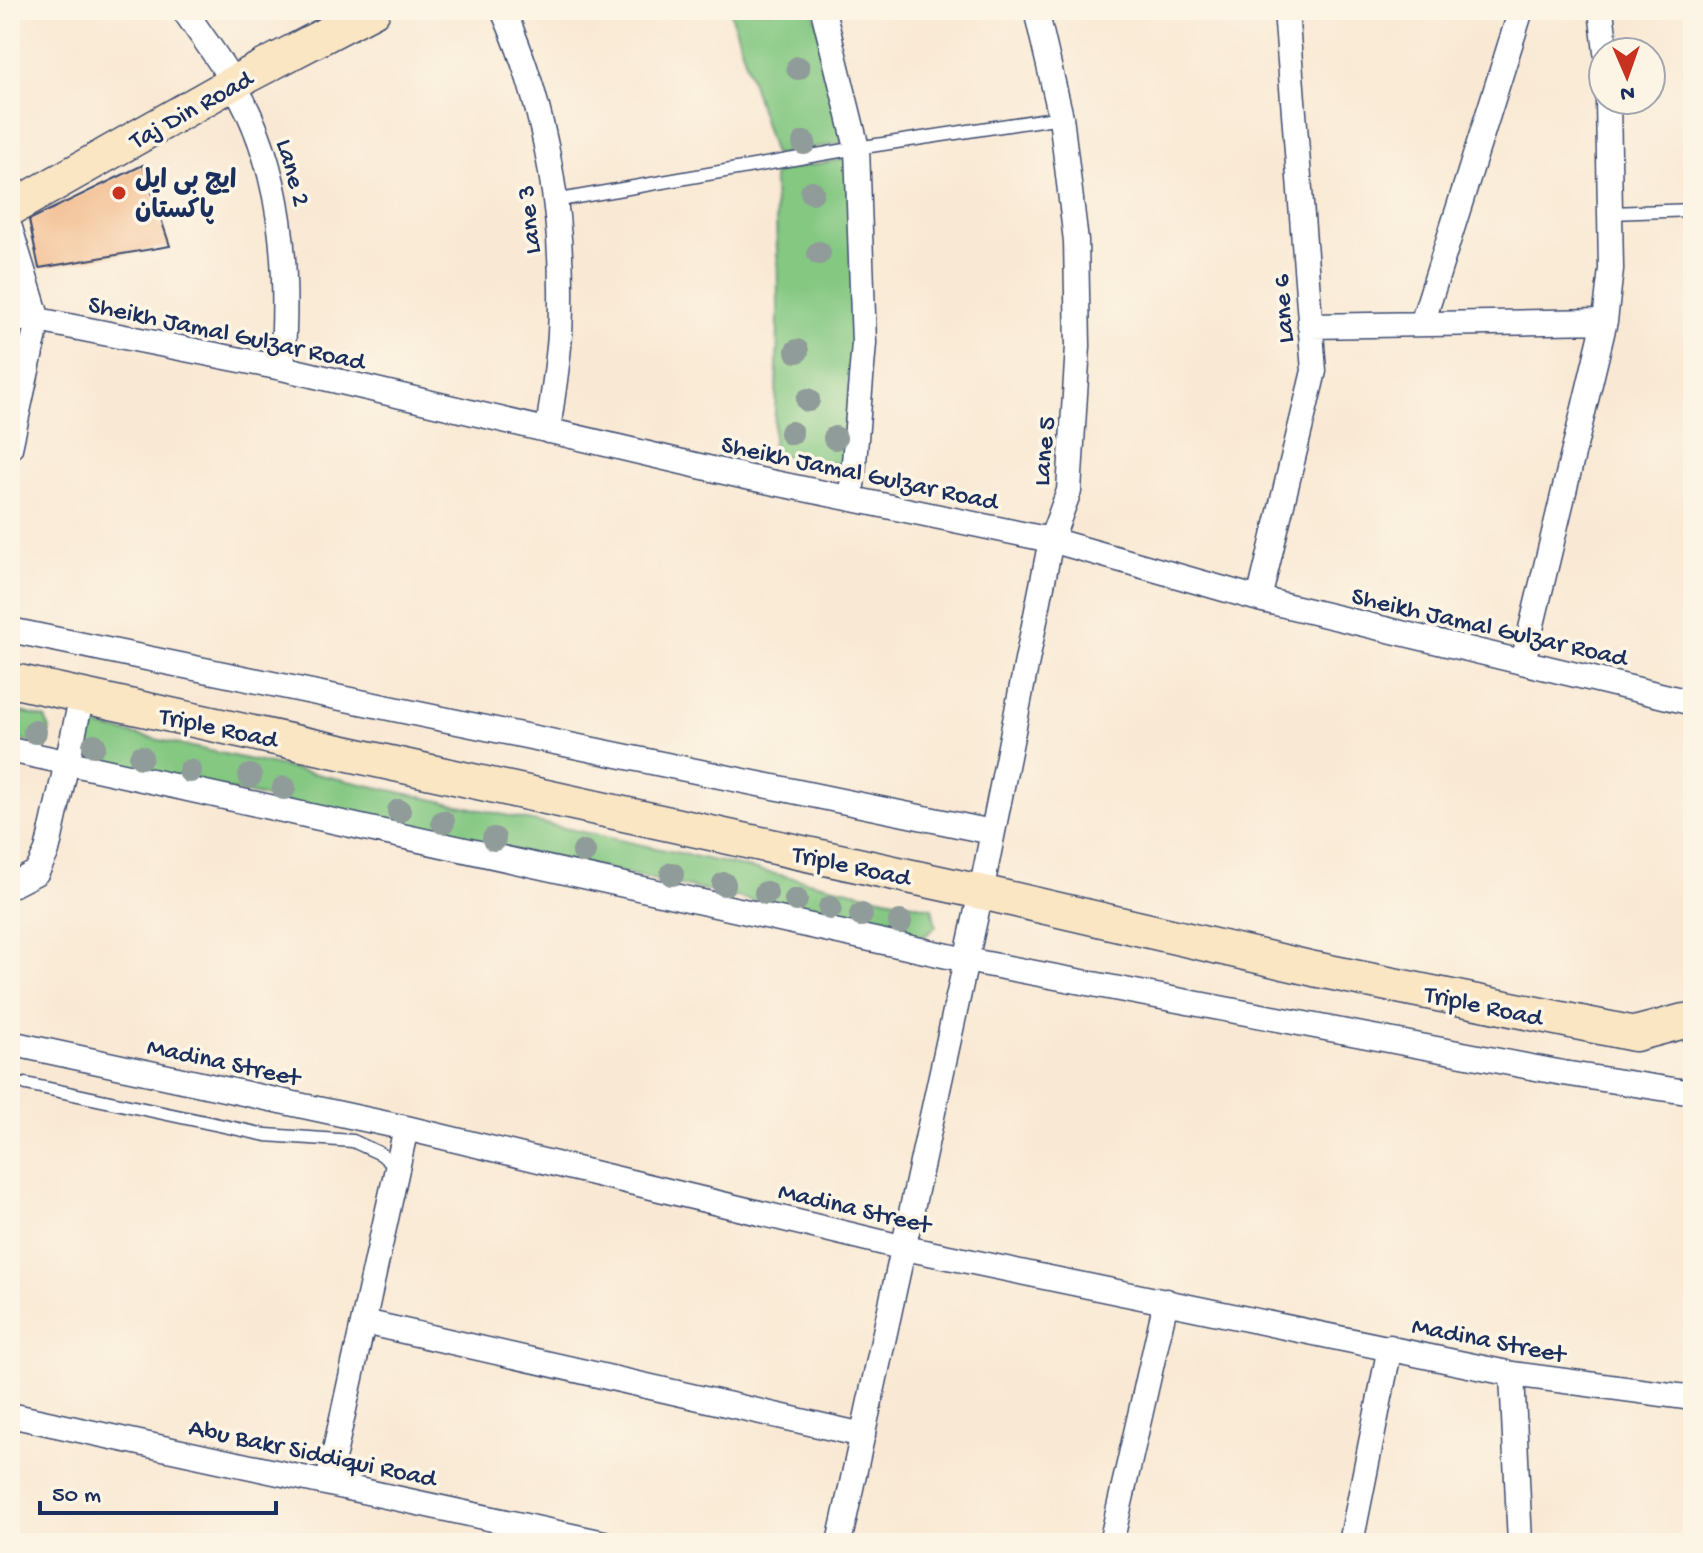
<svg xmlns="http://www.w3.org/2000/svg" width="1703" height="1553" viewBox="0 0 1703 1553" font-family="'Gochi Hand','Playpen Sans Arabic',sans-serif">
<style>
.green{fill:#84c882;stroke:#507c70;stroke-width:2}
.building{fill:#f1b380}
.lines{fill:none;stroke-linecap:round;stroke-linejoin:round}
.service-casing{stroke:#3c4b70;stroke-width:15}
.minor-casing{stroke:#3c4b70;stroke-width:27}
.secondary-casing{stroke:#3c4b70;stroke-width:37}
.service{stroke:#fff;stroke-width:12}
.minor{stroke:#fff;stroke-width:24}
.secondary{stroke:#fbe6c4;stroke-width:34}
.tree{fill:#909c99}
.poi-dot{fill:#c8321e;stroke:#fcf5e5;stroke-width:3}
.labels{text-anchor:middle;stroke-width:7;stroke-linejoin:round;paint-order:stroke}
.street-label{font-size:26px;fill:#1b2f5e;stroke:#fcf5e5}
.poi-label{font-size:26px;font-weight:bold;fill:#1b2f5e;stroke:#fcf5e5;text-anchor:start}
</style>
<rect width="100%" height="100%" fill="#fcf5e5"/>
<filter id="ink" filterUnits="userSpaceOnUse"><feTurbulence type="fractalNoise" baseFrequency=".0125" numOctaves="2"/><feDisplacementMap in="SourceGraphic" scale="16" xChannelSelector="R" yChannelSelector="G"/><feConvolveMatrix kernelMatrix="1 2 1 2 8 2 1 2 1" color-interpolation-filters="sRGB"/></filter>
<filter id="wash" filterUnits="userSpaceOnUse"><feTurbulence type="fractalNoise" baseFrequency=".006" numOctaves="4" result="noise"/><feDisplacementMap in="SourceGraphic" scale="32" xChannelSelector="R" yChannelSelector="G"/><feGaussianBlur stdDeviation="1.8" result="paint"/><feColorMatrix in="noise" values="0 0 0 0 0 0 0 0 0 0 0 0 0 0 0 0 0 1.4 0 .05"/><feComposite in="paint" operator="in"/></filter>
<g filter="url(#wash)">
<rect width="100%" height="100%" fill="#f9e9d4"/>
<!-- green -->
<path class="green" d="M730,10H813L827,57L842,143L774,155Z
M849,158L854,327L844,465L772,454C780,359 780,267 773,172Z
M10,709L45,718L50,729C44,750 26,741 10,737Z
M91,725L932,908L936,926L924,937L911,934L85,759L79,754L86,727Z"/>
<g id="blocks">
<!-- building -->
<path class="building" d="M143,165L170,246L39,268L29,220Z"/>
</g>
</g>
<g filter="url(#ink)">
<use href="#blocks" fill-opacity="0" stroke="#3c4b70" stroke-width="2"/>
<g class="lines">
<defs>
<path id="service" d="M554,201L857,148L1061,117
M1611,213L1693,210
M26,1084L266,1135L353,1141L381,1154L398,1169"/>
<path id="minor" d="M184,10C200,34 218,57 232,81C284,169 289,270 282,368
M503,10C547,110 566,224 560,334C558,366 552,399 548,431
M823,10L857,148L864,343L851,498
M1601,10L1606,52
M10,228L38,320L10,448
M10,318L38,320L282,368L746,477L1051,540L1259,599L1693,703
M1422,324L1521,10
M1310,326L1605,321
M1259,599L1314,371L1286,10
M10,630L992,832
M1523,662L1605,321L1611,269L1608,100
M10,750L966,960L1563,1073L1693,1093
M10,886L37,872L47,851L82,696
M10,1043L406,1128L905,1248L1512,1374L1693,1398
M364,1322L863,1435
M1512,1374L1520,1543
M10,1415L604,1543
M328,1482L406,1128
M839,1543L981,892L1051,540L1069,491L1078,346L1076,241L1061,117L1036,10
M1111,1543L1166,1301
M1351,1543L1390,1347"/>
<path id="secondary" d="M10,209L233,83L373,10
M10,680L981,892L1314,969L1635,1034L1684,1021L1693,1022"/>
</defs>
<!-- service casing -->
<use href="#service" class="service-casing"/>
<!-- minor casing -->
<use href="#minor" class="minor-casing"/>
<!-- secondary casing -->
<use href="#secondary" class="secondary-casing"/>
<!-- service -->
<use href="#service" class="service"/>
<!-- minor -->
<use href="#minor" class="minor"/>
<!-- secondary -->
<use href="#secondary" class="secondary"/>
</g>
<!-- trees -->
<g class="tree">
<circle cx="798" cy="68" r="12"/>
<circle cx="804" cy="143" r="12"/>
<circle cx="812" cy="192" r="12"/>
<circle cx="819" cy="253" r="12"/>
<circle cx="797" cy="351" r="12"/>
<circle cx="808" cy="400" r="12"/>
<circle cx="791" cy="433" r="12"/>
<circle cx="835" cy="438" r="12"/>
<circle cx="35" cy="732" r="12"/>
<circle cx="94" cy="745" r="12"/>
<circle cx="141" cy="757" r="12"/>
<circle cx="190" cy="771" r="12"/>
<circle cx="250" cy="776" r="12"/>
<circle cx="284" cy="788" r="12"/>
<circle cx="399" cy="811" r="12"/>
<circle cx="443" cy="822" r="12"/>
<circle cx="494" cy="839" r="12"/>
<circle cx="584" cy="852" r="12"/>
<circle cx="672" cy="874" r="12"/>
<circle cx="724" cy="884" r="12"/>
<circle cx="766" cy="893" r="12"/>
<circle cx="796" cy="900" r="12"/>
<circle cx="830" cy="908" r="12"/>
<circle cx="861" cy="915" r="12"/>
<circle cx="900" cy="922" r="12"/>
</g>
</g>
<!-- markers -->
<circle class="poi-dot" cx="119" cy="193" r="8"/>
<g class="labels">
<!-- street labels -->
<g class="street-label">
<text transform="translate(190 108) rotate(-29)" y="9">Taj Din Road</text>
<text transform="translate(295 172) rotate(74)" y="9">Lane 2</text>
<text transform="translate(527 220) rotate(-96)" y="9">Lane 3</text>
<text transform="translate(1281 309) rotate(-94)" y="9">Lane 6</text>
<text transform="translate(227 331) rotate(12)" y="9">Sheikh Jamal Gulzar Road</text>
<text transform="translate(1042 451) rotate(-85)" y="9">Lane 5</text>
<text transform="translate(860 471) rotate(12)" y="9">Sheikh Jamal Gulzar Road</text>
<text transform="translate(1490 625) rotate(13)" y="9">Sheikh Jamal Gulzar Road</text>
<text transform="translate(219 726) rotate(12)" y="9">Triple Road</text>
<text transform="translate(852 864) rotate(12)" y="9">Triple Road</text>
<text transform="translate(1484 1004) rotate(12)" y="9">Triple Road</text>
<text transform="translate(224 1060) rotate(12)" y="9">Madina Street</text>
<text transform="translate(855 1206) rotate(13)" y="9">Madina Street</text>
<text transform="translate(1489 1338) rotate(11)" y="9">Madina Street</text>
<text transform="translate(313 1451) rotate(12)" y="9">Abu Bakr Siddiqui Road</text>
</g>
<!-- poi labels -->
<g class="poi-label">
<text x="135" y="187">ایچ بی ایل<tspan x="135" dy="30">پاکستان</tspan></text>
</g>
</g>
<!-- margin -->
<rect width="1703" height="1553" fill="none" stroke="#fcf5e5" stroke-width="40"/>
<!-- north arrow -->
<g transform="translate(1627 76) rotate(178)"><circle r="38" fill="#fcf5e5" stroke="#a2a6af" stroke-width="2"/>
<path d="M0-6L14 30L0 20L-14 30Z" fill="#c8321e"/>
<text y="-12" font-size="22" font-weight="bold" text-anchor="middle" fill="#1b2f5e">N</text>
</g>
<!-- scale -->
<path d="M40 1501v12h236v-12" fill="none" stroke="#1b2f5e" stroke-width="4"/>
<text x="52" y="1501" font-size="24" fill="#1b2f5e" stroke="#fcf5e5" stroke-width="6" paint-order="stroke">50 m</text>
</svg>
